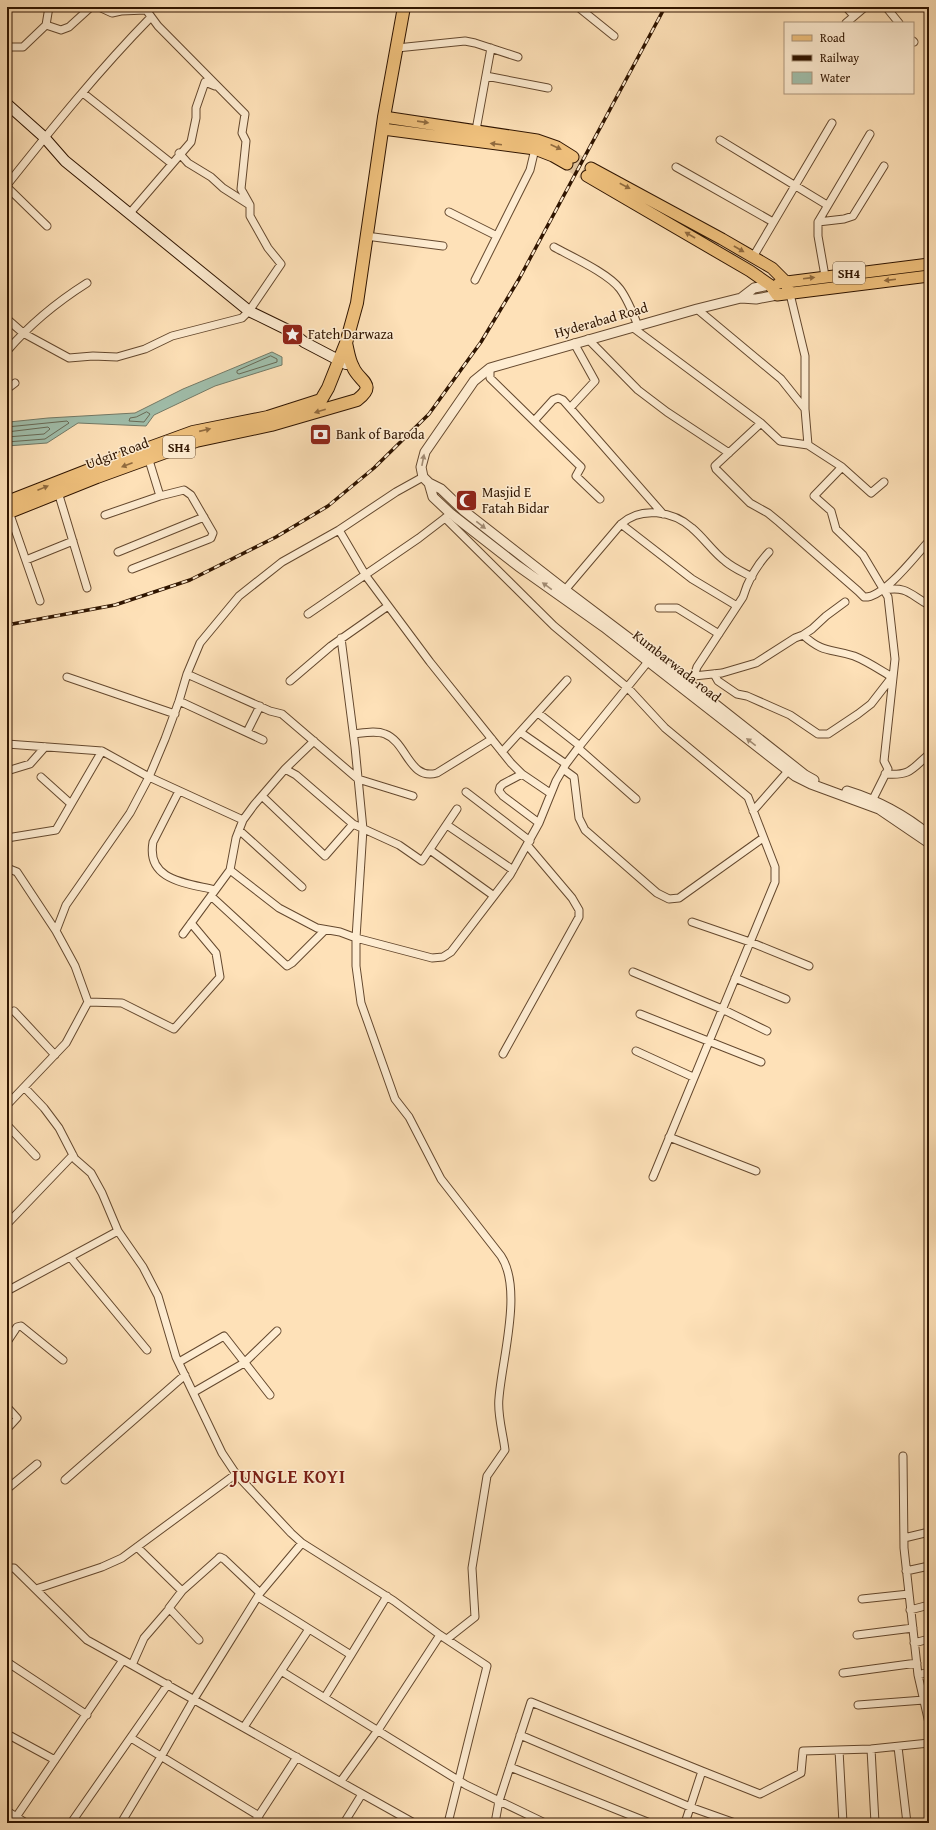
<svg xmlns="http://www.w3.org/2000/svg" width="936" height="1830" viewBox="0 0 936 1830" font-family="'Gentium Book Plus',serif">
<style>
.water{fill:#a0beab;stroke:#737a67}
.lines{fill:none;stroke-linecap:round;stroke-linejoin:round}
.shore{stroke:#686a56;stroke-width:1}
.primary-tunnel{stroke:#dfc29c;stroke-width:11;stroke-dasharray:11 5.5;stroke-linecap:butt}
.minor-casing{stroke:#64482e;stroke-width:9}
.tertiary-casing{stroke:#64482e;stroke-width:11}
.secondary-casing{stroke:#301500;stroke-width:12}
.primary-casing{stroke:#301500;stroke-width:13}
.trunk-casing{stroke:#301500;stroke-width:14}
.minor{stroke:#feecd1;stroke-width:7}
.tertiary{stroke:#feecd1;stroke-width:9}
.secondary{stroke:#feecd1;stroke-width:10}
.primary{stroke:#efc07c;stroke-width:11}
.trunk{stroke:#efc07c;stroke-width:12}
.rail-casing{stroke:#301500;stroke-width:3.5}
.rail{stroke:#feecd1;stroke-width:2;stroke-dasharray:6;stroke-linecap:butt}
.oneway{fill:#906a3e}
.oneway2{fill:#a18b73}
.labels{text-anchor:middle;stroke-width:3;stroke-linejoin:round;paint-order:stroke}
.shield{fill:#feecd1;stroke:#6e563f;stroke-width:1}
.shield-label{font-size:13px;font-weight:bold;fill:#301500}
.street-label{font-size:14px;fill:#301500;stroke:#feecd1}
.poi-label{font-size:14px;fill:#301500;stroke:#feecd1;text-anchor:start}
.district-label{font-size:18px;font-weight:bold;letter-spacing:1px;fill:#7a1f14;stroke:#feecd1}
</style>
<rect width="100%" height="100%" fill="#fee1b8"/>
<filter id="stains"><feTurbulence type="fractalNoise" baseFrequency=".005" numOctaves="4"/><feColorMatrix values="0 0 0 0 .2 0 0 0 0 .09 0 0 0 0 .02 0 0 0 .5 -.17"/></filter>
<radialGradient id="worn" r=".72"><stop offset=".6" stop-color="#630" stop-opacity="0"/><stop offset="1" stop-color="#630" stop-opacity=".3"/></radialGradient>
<!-- water -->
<path class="water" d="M272,352L282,357V365L215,386L154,415L146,426L78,423L47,443L7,446V424L9,422L48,418L135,413L183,389Z"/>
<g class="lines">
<!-- shore -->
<path class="shore" d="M271,356L277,359V362L239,374L237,373V371Z
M147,412L150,414L144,422L129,421L130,418L136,417Z
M7,427L67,421L69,423L45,439L7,442
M7,432L48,427L50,429L44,434L7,437"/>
<!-- primary-tunnel -->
<path class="primary-tunnel" d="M573,157L591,168
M567,164L587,176"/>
<defs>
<path id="minor" d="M99,7L112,13L121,11L146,10
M578,7L614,36
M846,7L854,16
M886,7L899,23
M925,7L929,11
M846,23L865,7
M46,25L49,7
M913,41L914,42
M397,48L465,41L475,43L518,57
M7,50L11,47H23L46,25L61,30L69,27L91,7
M486,76L548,88
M83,93L171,163
M476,130L491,48
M720,140L827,205
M179,153L188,163L211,177L223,188L248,204
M676,167L773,222
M7,185C53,127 99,70 151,17
M7,187L47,226
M449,212L497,236
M130,213L191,142L196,118V108L205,82L215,86
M818,222L844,219L853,216L884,166
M366,236L443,246
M554,247C572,257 608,273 620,289C628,300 633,313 638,326
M753,257L832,123
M825,276L818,236V222L870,134
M475,280L530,170L535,149
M790,294L805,356V409
M697,309L781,379L805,409L808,445L842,467L814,496L831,511L836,529L863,555L888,597L895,659L884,761L888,769L873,799
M7,319L23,333L69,358L93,356L117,357L145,349L172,336L242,318L249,311L281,264L268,248L250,216V205L241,189L246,141L242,133L245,114L158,26L144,7
M632,327L761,423L717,464L715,466L716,469L750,503L768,513L779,522L858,591L864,597C883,599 916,555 929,541
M588,339L638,390L667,412L729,453
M7,351C30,324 57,302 87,283
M490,368V378L581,467L576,476L600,499
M7,389L15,383
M570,408L595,381L574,343
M534,421L553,400L558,398L563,400L663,514
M761,423L780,441L808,445
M148,457L160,496
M842,467L871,493L884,482
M58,492L87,588
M9,512L40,601
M105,515L160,496L184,490L191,495L213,533L211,538L209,539L132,569
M445,518L554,626L628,688L665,728L748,797L775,867V882L653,1177
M621,524L692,579L737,606
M339,530L366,576L430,662L511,763L522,774L550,793
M118,552L204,517
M26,560L73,541
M565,590L621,524C641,506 673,511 692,528C704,538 713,552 725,561C733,568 743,572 752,577
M884,590C908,586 910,595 929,605
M659,608H677L719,634
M308,614L419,538L449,515
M803,635L812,629L826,616L845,602
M341,638L355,747L363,829L356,938V966L361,1003L395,1099L409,1117L441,1179L501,1256C523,1289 502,1359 499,1398C497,1414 503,1433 505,1450L487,1476L472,1568L475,1617L447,1639
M187,674L270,711L282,714L358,779L413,796
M714,674L718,681L737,694L747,696L790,715L818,734H828L858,714L871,704L892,677
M694,676L697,667L743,597C748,580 757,565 769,552
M67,677L175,714
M290,681L331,646L388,606
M687,682L694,676L722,673L756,663L795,638L803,635C824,654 830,648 854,656C867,661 880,670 892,677
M179,701L263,740
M538,713L580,746
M247,732L260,706
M520,732L566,764
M354,734C363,733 376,730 385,734C407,742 409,781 437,773L492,739
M7,744L102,751L149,777L243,820L236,838L230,870L279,908L317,928L340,932L356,938L432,958L443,957L451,952L510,875L539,823L556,781L566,764L578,748
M502,752L567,680
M285,769L314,741
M563,769L574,777L579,818L585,830L657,893L669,899L679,898L763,838
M7,771L30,764L45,747
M522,774L503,784L500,787L499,791L503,796L539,823
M885,774C910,776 911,770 929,754
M41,777L71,804
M179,791L153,842C146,881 187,883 215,890
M466,792L530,841
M262,796L325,856L353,824L399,845L422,861L457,809
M636,799L578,748L651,658
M753,811L789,770
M243,820L254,805L285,769L296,775L353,824
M447,825L513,870
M239,830L302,887
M7,838L56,830L102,751
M430,850L494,896
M7,868L17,872L56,931
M211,896L287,966L292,963L325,930
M692,922L750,942L809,966
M183,934L230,870
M633,972L722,1009L767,1031
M735,978L786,999
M88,1002L122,1003L174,1029L220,977L216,953L191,923
M14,1011L55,1055
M640,1014L761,1062
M636,1051L693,1077
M503,1054L579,917V910L572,898L528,846
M25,1088L44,1108L59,1128L75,1159L91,1173L102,1193L118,1231L143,1267L158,1296L176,1357L222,1453L236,1474L291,1533L302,1543L394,1601L440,1635L487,1666L448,1823
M7,1105L66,1043L88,1002L75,966L56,931L66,905L130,813L149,777L165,739L179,701L187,674L200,643L239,596L282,562L339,530L396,492L423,477
M7,1125L36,1156
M669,1137L756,1171
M7,1224L73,1155
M70,1257L147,1350
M7,1291L118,1231
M7,1342L17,1327L21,1326L63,1360
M179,1362L224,1336L270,1395
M194,1392L244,1363L277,1331
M7,1407L17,1418L7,1429
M903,1456L904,1548L918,1675L929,1723
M65,1480L185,1375
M7,1489L37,1464
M904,1538L929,1532
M137,1547L182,1591
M7,1568H14L87,1640L123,1660
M906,1571L929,1566
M36,1589L102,1567L122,1558L236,1474
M258,1597L351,1655L387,1596
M862,1599L909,1594
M910,1610L929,1605
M857,1635L913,1628
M199,1640L169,1608L182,1591L218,1559L220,1557L224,1559L260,1593
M914,1643L929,1639
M7,1662L87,1715
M132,1665L144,1638L169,1609
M281,1671L466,1785L545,1823
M843,1673L917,1663
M918,1675L929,1672
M325,1697L351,1655
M858,1705L924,1700
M244,1727L309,1629
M7,1734L55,1760
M520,1735L690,1807L735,1823
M131,1738L259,1816
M898,1747L907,1823
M871,1749L875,1823
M839,1750L843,1823
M510,1767L650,1823
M702,1771L760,1794L801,1773L803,1751L871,1749L929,1743
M341,1781L378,1730L440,1635
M7,1811L26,1823
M12,1823L123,1660L414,1823
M71,1823L168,1684
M121,1823L162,1755L194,1699L260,1593L302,1543
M254,1823L297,1757
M344,1823L362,1794
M495,1823L499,1801L531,1702L702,1771L685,1823"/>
<path id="tertiary" d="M777,295L756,299L741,298L697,309L490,368L474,381L425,452L421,467L423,477L429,483L433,497L450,513L518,566L604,627L795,776L811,784L879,809L929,843
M741,298L754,288L770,285
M429,483L441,489L464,511L560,586L687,682L805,775L814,780
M847,791C876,800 905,815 929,835"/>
<path id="secondary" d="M7,104L44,137L65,161L249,311L292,332L304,342L346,364"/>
<path id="primary" d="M384,117L537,140L557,147L573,157
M383,129L535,149L553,156L567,164
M591,168L722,239L772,268L785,281L790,294
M587,176L750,271L770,285L777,295L929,276
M779,283L929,264"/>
<path id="trunk" d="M7,502L94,468L193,432L268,417L321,400L328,388L346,343L357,303L384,117L404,7
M7,513L97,477L196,441L271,425L357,400C378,384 359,382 353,367C349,360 348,351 346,343"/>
</defs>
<!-- minor casing -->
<use href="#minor" class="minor-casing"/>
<!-- tertiary casing -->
<use href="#tertiary" class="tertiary-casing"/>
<!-- secondary casing -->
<use href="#secondary" class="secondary-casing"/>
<!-- primary casing -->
<use href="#primary" class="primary-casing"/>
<!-- trunk casing -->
<use href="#trunk" class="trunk-casing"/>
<!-- minor -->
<use href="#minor" class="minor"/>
<!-- tertiary -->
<use href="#tertiary" class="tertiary"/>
<!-- secondary -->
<use href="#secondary" class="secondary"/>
<!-- primary -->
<use href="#primary" class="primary"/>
<!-- trunk -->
<use href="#trunk" class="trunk"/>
<defs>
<path id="rail" d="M7,625L115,605L190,580L276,537L328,506L374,468L429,414L481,342L519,279L665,7"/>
</defs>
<!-- rail casing -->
<use href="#rail" class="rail-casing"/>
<!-- rail -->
<use href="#rail" class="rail"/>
</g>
<!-- one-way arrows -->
<defs><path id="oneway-solid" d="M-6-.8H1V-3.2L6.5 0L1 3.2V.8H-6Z"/></defs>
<g class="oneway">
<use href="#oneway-solid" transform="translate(423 122) rotate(8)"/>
<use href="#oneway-solid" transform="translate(496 144) rotate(-173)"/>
<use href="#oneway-solid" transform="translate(556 147) rotate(25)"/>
<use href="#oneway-solid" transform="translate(625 186) rotate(28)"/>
<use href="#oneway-solid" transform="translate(690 235) rotate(-150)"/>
<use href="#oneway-solid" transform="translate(739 249) rotate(30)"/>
<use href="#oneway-solid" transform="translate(809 278) rotate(-7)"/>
<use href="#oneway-solid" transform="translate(890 280) rotate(173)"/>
<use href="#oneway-solid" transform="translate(320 411) rotate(163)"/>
<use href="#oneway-solid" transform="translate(205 430) rotate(-13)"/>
<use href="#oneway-solid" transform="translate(127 465) rotate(159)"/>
<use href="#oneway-solid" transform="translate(43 488) rotate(-22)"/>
</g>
<g class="oneway2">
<use href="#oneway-solid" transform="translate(423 460) rotate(-79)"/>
<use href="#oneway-solid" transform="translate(481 525) rotate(38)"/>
<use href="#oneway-solid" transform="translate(547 586) rotate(-144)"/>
<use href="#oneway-solid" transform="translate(751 742) rotate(-142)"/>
</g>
<!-- icons -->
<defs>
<symbol id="sight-square" viewBox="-11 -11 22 22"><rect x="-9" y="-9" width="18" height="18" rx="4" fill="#8f2418" stroke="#feecd1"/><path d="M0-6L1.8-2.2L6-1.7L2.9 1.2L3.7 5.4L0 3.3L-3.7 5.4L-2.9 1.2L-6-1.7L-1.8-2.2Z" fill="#fff"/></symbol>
<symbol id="bank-square" viewBox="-11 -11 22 22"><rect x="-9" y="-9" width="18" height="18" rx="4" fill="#8f2418" stroke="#feecd1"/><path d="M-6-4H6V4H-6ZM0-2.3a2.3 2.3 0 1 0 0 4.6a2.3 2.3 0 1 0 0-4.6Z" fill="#fff"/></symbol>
<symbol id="mosque-square" viewBox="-11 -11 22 22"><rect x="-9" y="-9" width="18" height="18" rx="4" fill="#8f2418" stroke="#feecd1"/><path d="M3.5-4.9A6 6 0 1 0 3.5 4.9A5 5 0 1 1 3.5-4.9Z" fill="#fff"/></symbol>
</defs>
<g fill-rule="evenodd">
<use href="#sight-square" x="280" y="322" width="25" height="25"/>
<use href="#bank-square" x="308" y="422" width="25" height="25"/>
<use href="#mosque-square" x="454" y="488" width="25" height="25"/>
</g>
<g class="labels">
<!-- shield labels -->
<g class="shield">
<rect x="833" y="262" width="32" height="22" rx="3"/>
<rect x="163" y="436" width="32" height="22" rx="3"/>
</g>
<g class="shield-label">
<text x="849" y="278">SH4</text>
<text x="179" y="452">SH4</text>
</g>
<!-- street labels -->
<g class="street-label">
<text transform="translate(601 320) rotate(-16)" y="5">Hyderabad Road</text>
<text transform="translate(117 453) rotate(-20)" y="5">Udgir Road</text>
<text transform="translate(677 666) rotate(38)" y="5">Kumbarwada road</text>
</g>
<!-- poi labels -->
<g class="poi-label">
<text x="308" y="339">Fateh Darwaza</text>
<text x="336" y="439">Bank of Baroda</text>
<text x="482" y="497">Masjid E<tspan x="482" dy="16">Fatah Bidar</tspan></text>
</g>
<!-- district labels -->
<g class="district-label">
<text x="289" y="1483">JUNGLE KOYI</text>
</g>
</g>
<!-- margin -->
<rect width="936" height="1830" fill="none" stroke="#fee1b8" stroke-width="24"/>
<rect x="8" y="8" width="920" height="1814" fill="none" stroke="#301500" stroke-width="2"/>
<rect x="12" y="12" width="912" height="1806" fill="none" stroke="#301500"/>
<!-- legend -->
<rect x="784" y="22" width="130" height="72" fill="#feecd1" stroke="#ac967d"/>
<rect x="792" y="35" width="20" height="6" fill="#efc07c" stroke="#ac967d"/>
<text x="820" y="42" font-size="12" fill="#301500">Road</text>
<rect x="792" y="55" width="20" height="6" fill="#301500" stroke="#ac967d"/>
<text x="820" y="62" font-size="12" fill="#301500">Railway</text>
<rect x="792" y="72" width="20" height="12" fill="#a0beab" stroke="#ac967d"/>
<text x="820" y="82" font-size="12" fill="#301500">Water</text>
<rect width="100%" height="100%" filter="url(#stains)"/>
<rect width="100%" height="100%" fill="url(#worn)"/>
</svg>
